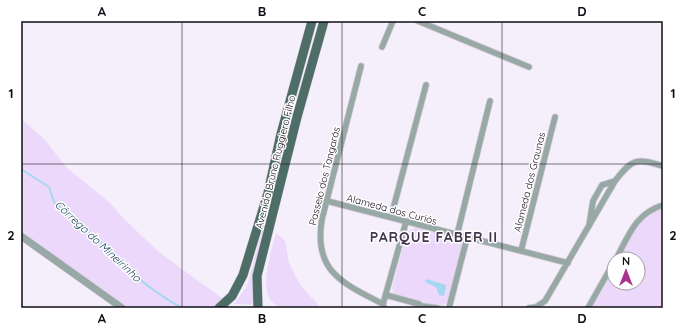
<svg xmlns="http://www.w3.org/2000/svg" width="684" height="329" viewBox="0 0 684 329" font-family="Quicksand,sans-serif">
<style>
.green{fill:#ebd8fa}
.water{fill:#a3d8f0}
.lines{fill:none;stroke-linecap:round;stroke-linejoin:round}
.stream{stroke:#a3d8f0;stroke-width:2}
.minor-casing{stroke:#d1cad6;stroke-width:7}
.tertiary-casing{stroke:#d1cad6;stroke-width:8}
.primary-casing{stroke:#d1cad6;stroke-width:10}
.minor{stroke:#98a9a5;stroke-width:5.5}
.tertiary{stroke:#98a9a5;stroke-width:7}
.primary{stroke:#4d6d66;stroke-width:9}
.grid{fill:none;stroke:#120c16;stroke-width:1;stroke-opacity:0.55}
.labels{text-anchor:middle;stroke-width:3;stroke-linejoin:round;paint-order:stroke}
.street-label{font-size:10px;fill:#120c16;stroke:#fff}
.water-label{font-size:11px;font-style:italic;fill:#0e3c4d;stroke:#fff}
.district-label{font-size:14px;font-weight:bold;letter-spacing:1px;fill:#43354d;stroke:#fff}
.neatline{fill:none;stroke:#120c16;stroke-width:1.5}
.grid-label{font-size:13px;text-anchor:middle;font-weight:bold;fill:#120c16}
</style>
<rect width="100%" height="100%" fill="#f5eefb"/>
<!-- green -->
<path class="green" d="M21,119L44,139L67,168L110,203L124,219L160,253L226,301L219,308H122L21,236Z
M271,198H273L256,305L234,304L247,286Z
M663,208V308H592L614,270V283H638V259H620C631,237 639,217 663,208Z
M416,227L457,238L462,245L448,302L441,307L394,296L392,288L407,232Z
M276,233L285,241L289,263L297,279L305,291L317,303L319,308C306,308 291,310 278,306C255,297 272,250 276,233Z"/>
<!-- water -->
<path class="water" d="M426,279L446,285L444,296L439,295L436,287L425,282Z"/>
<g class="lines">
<!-- stream -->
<path class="stream" d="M21,169L49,187L54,202L109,251C117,253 117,261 123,266C142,282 160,296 182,308"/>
<defs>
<path id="minor" d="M418,21L529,67
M382,47L393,21
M361,66L322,219C313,271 342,283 383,304L384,308
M327,201L568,263
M391,217L426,85
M589,226L593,201L602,185L615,181
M457,235L490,101
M521,251L555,117
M616,259C629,235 635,214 663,205
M386,295L419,304L423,308
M383,304L406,222
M422,306L437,308
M449,308L467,238
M529,308L536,307L545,301L615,181C633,158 636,158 663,166
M588,308L614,262"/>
<path id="tertiary" d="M21,236L122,308"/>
<path id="primary" d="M219,308L232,296L243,275L268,193L281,134L312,21
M258,308L257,276L297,117L324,21"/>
</defs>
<!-- minor casing -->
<use href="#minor" class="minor-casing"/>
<!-- tertiary casing -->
<use href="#tertiary" class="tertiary-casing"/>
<!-- primary casing -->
<use href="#primary" class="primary-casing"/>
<!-- minor -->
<use href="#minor" class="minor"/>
<!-- tertiary -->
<use href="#tertiary" class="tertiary"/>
<!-- primary -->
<use href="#primary" class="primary"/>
</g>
<!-- grid -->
<path class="grid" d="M182,21V308M342,21V308M502,21V308M21,164H663"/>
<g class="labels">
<!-- street labels -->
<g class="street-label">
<text transform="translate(275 162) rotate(-76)" y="4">Avenida Bruno Ruggiero Filho</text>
<text transform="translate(324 176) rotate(-76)" y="4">Passeio dos Tangarás</text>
<text transform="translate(529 182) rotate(-76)" y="4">Alameda dos Graunas</text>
<text transform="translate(392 209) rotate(15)" y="4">Alameda dos Curiós</text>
</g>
<!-- water labels -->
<g class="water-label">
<text transform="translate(98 241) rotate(43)" y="4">Córrego do Mineirinho</text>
</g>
<!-- district labels -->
<g class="district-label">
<text x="434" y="242">PARQUE FABER II</text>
</g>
</g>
<!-- border -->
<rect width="684" height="329" fill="none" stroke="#ffffff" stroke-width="44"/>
<!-- north arrow -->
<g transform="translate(626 271)"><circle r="19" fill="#ffffff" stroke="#a09ea2"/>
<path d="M0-3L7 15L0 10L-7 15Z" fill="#aa348c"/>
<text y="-6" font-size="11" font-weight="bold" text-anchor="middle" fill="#120c16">N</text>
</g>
<rect x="22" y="22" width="640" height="285" class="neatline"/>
<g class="grid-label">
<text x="102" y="16">A</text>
<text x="262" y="16">B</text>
<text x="422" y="16">C</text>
<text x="582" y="16">D</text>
<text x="11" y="98">1</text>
<text x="673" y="98">1</text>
<text x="11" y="240">2</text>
<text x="673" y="240">2</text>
<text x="102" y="323">A</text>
<text x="262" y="323">B</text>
<text x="422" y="323">C</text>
<text x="582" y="323">D</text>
</g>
</svg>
